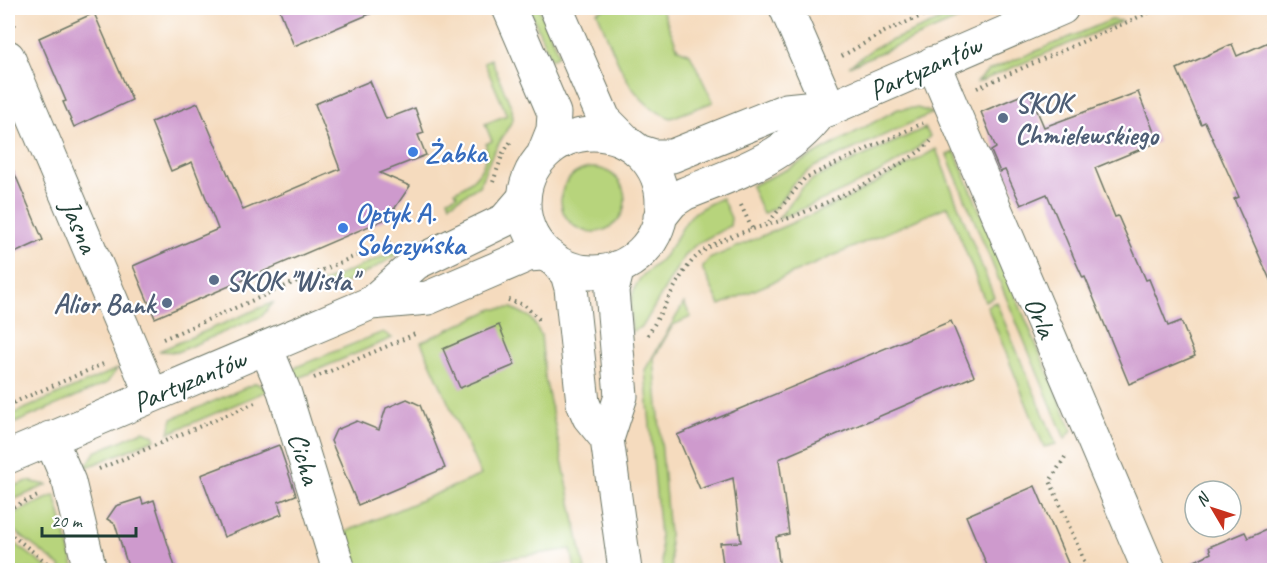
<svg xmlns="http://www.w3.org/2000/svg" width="1282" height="578" viewBox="0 0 1282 578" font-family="Caveat,sans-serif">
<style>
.green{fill:#b7d47b;stroke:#6b8858;stroke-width:1.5}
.building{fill:#ce9acd}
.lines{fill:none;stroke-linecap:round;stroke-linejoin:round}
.minor-casing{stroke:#6a7464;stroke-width:35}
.major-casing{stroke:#6a7464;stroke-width:35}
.path{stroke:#6a7464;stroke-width:4;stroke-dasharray:1.5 4.5;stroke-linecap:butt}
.minor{stroke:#fff;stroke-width:33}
.major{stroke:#fff;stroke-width:33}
.service-dot{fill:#5c6f8a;stroke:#fff;stroke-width:2}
.shop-dot{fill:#3f7fe0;stroke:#fff;stroke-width:2}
.labels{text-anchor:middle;stroke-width:4.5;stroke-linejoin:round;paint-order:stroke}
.street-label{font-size:28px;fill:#1f3d34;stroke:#fff}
.service-label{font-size:28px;font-weight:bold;fill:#4e5e75;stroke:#fff;text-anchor:start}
.shop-label{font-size:28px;font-weight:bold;fill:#366cbe;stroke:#fff;text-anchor:start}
</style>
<rect width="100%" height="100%" fill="#fff"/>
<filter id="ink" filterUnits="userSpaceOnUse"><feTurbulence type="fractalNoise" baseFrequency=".0167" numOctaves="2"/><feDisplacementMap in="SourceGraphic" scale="12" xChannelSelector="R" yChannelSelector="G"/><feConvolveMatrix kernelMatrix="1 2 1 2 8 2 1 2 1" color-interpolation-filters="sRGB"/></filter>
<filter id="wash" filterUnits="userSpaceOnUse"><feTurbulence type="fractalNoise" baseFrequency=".008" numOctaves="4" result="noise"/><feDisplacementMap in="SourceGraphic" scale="24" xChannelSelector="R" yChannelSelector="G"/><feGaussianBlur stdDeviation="1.35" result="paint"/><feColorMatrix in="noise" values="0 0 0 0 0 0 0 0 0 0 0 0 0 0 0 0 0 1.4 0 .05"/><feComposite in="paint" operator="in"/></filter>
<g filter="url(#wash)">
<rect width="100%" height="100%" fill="#f5dbbe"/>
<!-- green -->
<path class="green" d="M529,8H539L559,55L551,59Z
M606,8H661L678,49L690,54L713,102L671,118C626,102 615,52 597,12Z
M969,8H985L849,66L874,48Z
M1111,20L1122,21L976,83L988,71Z
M491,59L512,109L513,119L492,155L479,186L450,204L448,199L457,195L455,191C476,181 488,168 486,144L492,141L485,124L507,115L484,62Z
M917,108L933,113L814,167L793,183L777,206L763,214L751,186L790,168L898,109Z
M925,128L930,136C901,169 820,201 778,219L801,189L813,179Z
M936,149L994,297L985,301L948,206L720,305L703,270V266L709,259L847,199Z
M955,152L1072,430L1065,439L947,155Z
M561 200a32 32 0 1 1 64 0a32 32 0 1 1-64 0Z
M722,198L731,218L730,226L698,243L685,254L643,326L632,332C630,311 628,290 644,274C651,268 659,263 665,255C690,222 678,217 722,198Z
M412,244C388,261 329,299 300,292Z
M274,302L262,316L177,352L159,351Z
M996,302L1056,444L1044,447L987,306Z
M684,303L691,317L673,325L654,358L672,570H663L645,370Z
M512,308L530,317L541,335L545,378L585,570H575L571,549L462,565L444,570H348L338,535L481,475L421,342L493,309Z
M383,332L392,338L289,382L296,367Z
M117,369L107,383L8,426V416Z
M256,383L269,390L169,433L172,419Z
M143,431L154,435L155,439L85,468L95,452Z
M28,481L47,485L8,502V488Z
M55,495L75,570H61L60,566L8,526V516Z
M8,538L50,570H8Z"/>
<g id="blocks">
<!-- building -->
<path class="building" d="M279,8H384L294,46Z
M94,13L132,100L74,127L63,102L66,101L39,38Z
M1275,39V291L1234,199L1239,197L1205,122L1201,124L1177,69L1232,44L1237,56Z
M370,81L386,119L415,108L424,133L418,135L426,155L380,173L410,186L388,218L155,318L133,266L218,229L192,162L171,171L151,122L198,103L243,210L340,169L315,104Z
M1029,92L1044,127L1138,92L1158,142L1095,168L1115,217L1118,216L1146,280L1149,279L1168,326L1181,321L1195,356L1129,384L1085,277L1083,278L1074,258L1047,194L1021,205L1005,170L1000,172L991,151L996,148L981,112Z
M8,158L43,240L8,256Z
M951,321L974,376L779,459L789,534L776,537L780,570H724L720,543L741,542L733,478L700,489L677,435Z
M499,325L515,365L460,388L443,349Z
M407,399L420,405L445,468L358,505L331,441L336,430L357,421L379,430L386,408Z
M279,445L296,495L278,502L282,514L224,537L201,475Z
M1035,486L1071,570H989L966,516Z
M141,498L143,504L154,500L176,570H129L115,524L107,519L116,506Z
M1275,526V570H1177L1211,553L1209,547L1245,532L1248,538Z"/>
</g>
</g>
<g filter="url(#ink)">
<use href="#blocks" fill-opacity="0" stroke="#6a7464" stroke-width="1.5"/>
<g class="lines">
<defs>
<path id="minor" d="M786,8L830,109
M8,57L152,396
M933,63L1149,570
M371,303L416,263L505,220L524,198
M266,348L284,391L339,570
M50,438L69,482L90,570
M8,457L371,303L428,298L528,255L542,254L551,257"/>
<path id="major" d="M509,8L554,113L553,130L543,155
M556,8L604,119L629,144
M524 203a69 69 0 1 1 138 0a69 69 0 1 1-138 0Z
M638,151L654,156H672L786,110L806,108L820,113
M660,217L672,202L684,194C734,174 787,158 820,113L1062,8
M555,260L567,274L571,288L583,403L589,417L607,439
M618,267L612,291L621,396L607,439L625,570"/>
</defs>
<!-- minor casing -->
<use href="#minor" class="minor-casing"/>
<!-- major casing -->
<use href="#major" class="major-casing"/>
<!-- path -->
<path class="path" d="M8,8L15,26
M842,56L886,31L940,8
M977,88L1159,8
M493,182L503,153L512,140
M741,205L752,229
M769,222L805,178L923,123
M508,300L524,305L541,321
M648,335C661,314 680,272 696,257C719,236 755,229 783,220C815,210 910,165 931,141
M163,339L390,241
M314,378L415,334
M8,405L103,364
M1065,457L1050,481L1088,570
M99,469L255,403
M8,509L40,495
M8,532L56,570"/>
<!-- minor -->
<use href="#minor" class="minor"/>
<!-- major -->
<use href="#major" class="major"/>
</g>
</g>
<!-- markers -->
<g class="service-dot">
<circle cx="1003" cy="118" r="6"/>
<circle cx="214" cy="280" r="6"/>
<circle cx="167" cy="303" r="6"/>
</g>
<g class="shop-dot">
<circle cx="413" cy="152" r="6"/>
<circle cx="343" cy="228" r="6"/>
</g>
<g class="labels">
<!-- street labels -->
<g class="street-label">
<text transform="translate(925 67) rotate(-24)" y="10">Partyzantów</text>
<text transform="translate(80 226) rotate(67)" y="10">Jasna</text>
<text transform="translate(1041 317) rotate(67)" y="10">Orla</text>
<text transform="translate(189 380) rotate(-23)" y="10">Partyzantów</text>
<text transform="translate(305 458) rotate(73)" y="10">Cicha</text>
</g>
<!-- service labels -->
<g class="service-label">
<text x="1015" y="112">SKOK<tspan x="1015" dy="32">Chmielewskiego</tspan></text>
<text x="226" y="290">SKOK "Wisła"</text>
<text x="155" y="313" text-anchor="end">Alior Bank</text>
</g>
<!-- shop labels -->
<g class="shop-label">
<text x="425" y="162">Żabka</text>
<text x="355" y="222">Optyk A.<tspan x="355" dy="32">Sobczyńska</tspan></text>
</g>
</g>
<!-- margin -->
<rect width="1282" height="578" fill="none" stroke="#fff" stroke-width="30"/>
<!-- north arrow -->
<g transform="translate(1213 509) rotate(309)"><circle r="28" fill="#ffffff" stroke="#a5b1ae" stroke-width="1.5"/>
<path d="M0-4.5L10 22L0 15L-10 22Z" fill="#c8321e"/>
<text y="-9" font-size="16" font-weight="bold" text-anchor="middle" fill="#1f3d34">N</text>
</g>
<!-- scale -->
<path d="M42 527v9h94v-9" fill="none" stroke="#1f3d34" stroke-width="3"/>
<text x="51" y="527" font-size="18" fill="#1f3d34" stroke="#ffffff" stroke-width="4.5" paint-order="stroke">20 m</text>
</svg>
